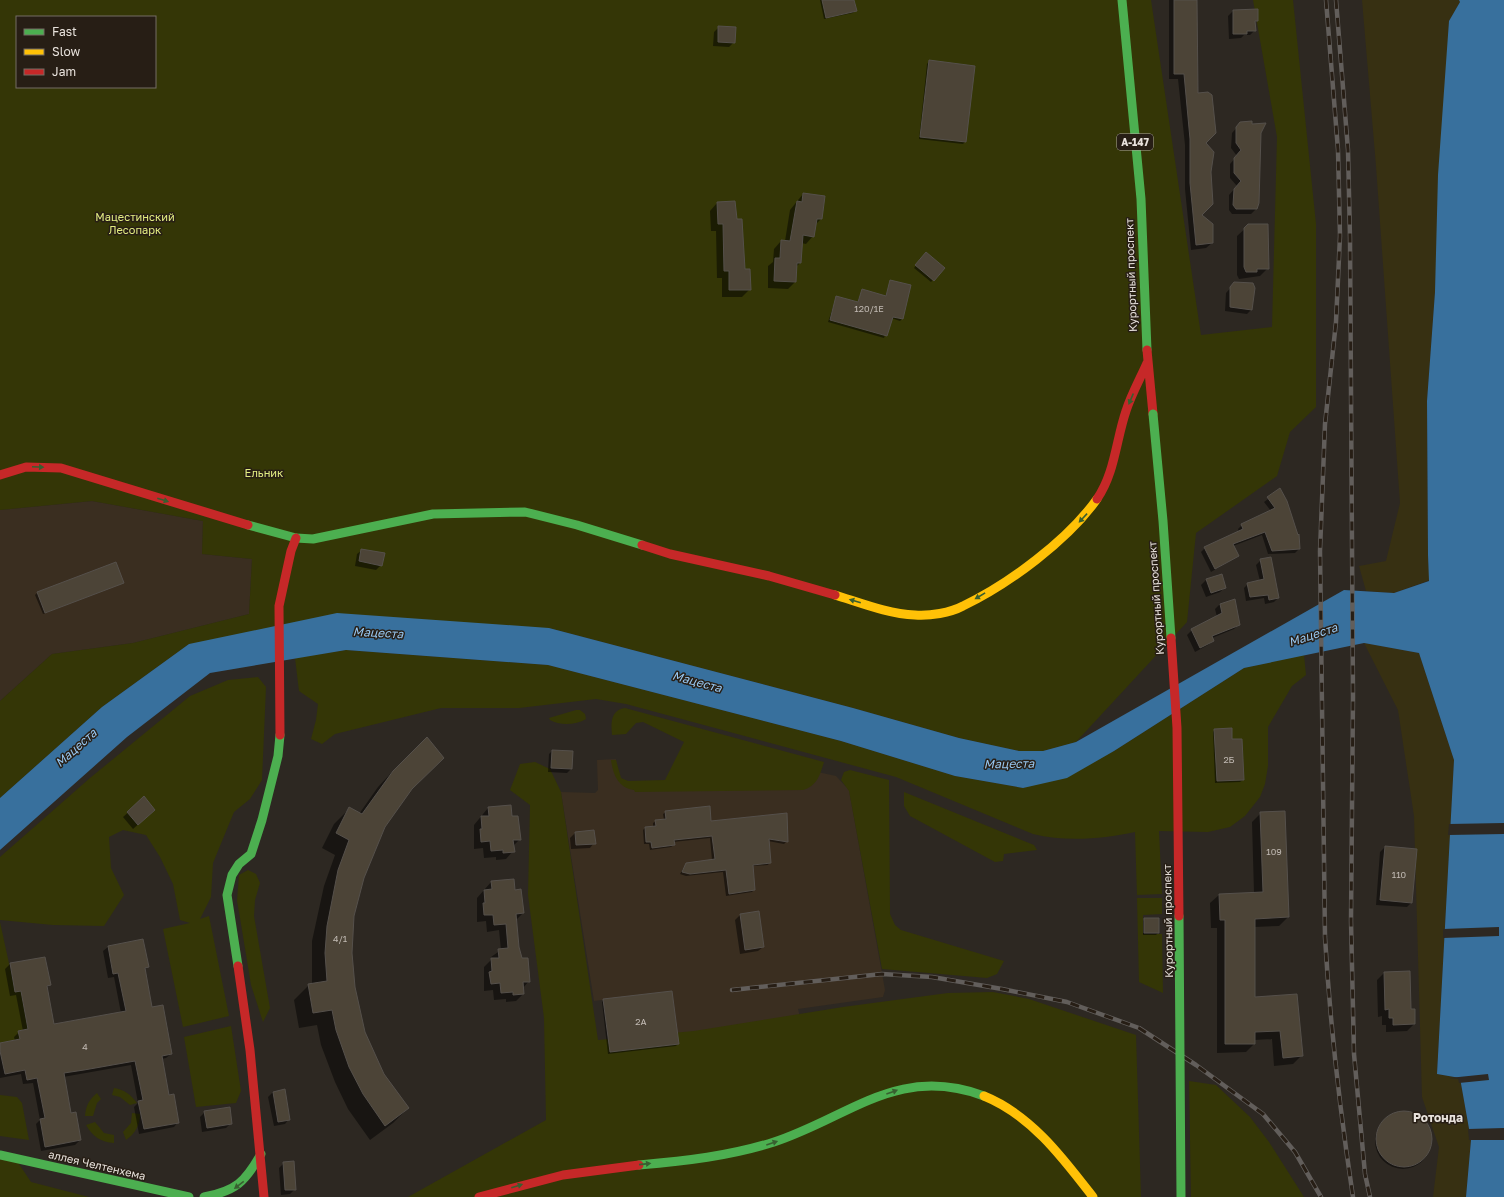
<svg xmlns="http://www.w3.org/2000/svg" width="1504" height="1197" viewBox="0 0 1504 1197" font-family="'Golos Text',sans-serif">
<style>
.built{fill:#3a2e20}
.green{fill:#343606;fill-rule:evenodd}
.sand{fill:#373012}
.water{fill:#38709d}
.pier{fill:#2d2822}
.shadow{fill:#0007}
.building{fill:#4c4437;stroke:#55504b}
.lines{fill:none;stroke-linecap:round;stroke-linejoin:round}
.fast{stroke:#4caf50;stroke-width:9}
.slow{stroke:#ffc107;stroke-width:9}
.jam{stroke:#c62828;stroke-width:9}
.rail-casing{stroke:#625e5b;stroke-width:4.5}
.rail{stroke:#271e15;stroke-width:3;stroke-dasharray:9;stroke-linecap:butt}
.fast-bridge{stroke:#4caf50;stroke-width:9}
.jam-bridge{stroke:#c62828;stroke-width:9}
.oneway{fill:#385f30}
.labels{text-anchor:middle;stroke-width:3;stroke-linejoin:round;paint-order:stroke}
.number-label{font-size:9px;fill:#c1bab3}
.shield{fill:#271e15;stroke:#aea7a0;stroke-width:1}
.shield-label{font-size:10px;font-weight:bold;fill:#e8e2dc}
.park-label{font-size:11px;fill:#e1eb80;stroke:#271e15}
.street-label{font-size:11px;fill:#e8e2dc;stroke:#271e15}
.water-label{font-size:12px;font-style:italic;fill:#97c7f1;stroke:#271e15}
.neighbourhood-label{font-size:12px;font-weight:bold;fill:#e8e2dc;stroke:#271e15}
</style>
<rect width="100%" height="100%" fill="#2d2822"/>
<!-- built -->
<path class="built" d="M92,501L203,521L202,554L252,559L249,614L133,643L52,654L0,701V510Z
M616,759L617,768L621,778L627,783L813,771L836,776L849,790L885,990L883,997L798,1009L800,1017L680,1052L672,991L594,1001L561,792L595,793L598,790L597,760Z"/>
<!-- green -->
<path class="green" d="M0,0H1151L1201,335L1272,327L1277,137L1253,0H1293L1316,224V407L1290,432L1277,476L1196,533L1187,622L1076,742L1043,751H1019L959,738L853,708L549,628L189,644L102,707L0,798V701L52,654L133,643L249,614L252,559L202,554L203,521L92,501L0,510ZM17,17H155V87H17Z
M346,650L548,665L841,741L955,776L1023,788L1114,751L1244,668L1304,655L1306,675L1292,686L1268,727V766L1265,784L1260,797L1245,816L1230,827L1208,832L1159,831L1162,894L1137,895L1135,832C1102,839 1066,842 1033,834L896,777L626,704L596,699L519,708H441L335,734L322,744L311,739L316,720L318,704L299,691L295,658Z
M258,677L266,687L262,780L250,799L234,812L213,863L211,897L200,919L209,916L229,1016L183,1027L163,929L190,923L180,920L173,884L160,857L146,835L123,830L109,837L111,868L124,895L104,926L53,925L0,920V857L90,778L190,696L228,680Z
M625,708L824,762C820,775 817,786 803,790L635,792L634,790C618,788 613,774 611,760H616L621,778L628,781L665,780L684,742L643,722L636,723L626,734L612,735C611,724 610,710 625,708Z
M576,710H580L585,714L586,719C576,725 560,726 550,720L549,718Z
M535,762L550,769L561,792L598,1040L694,1031L843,1007L948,993L993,992L1029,999L1136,1035L1141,1197H408L546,1120L544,1018L528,895L530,805L510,790L520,764Z
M850,770L889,780L890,914L895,925L901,930L1004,961L997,974L987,978L882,969L849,791L841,780L844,772Z
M904,792L1034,845L1037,850L1004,854L1003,861L995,862L910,816L904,806Z
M248,870L256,874L260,883L255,900L254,916L270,1008L263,1022L251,985L240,918L237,901L239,875Z
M1137,898H1162V914L1143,915V934H1162L1163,993L1139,982Z
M0,922L15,991H21L28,1029L18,1031L20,1039L0,1043Z
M231,1026L241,1091L236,1103L196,1107L184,1037Z
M1189,1081L1216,1085L1250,1117L1269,1142L1304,1197H1191Z
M114,1088C125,1090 130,1094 137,1103L130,1105L120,1097L112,1095Z
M97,1093L101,1099L97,1103L93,1116H85C86,1105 89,1100 97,1093Z
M0,1095L17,1097L22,1103L29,1140L0,1136Z
M132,1113L140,1114C140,1125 135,1134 126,1140L123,1132L131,1123Z
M95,1122L104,1133L114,1135V1143C101,1142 93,1137 86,1125Z
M0,1155L15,1158L31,1182L89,1197H0Z"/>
<!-- sand -->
<path class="sand" d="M1362,0H1459L1460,2L1449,21L1435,292L1427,401L1428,555L1430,580L1394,593L1366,591L1359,566L1386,561L1400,503L1376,166Z
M1364,643L1419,653L1454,760L1437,1074L1460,1078L1471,1140L1466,1197H1433L1439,1147L1422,1097L1414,816L1398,710Z"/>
<!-- water -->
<path class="water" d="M1459,0H1504V1197H1466L1471,1140L1460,1078L1437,1074L1454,760L1419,653L1364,643L1244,668L1114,751L1067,778L1023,788L955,776L841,741L548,665L346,650L210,673L127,737L0,850V798L102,707L189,644L337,613L549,628L853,708L959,738L1019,751H1043L1076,742L1344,590L1394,593L1429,581L1428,555L1427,401L1435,292L1438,175L1449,21L1460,2Z"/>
<!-- pier -->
<path class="pier" d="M1504,823V834L1448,835L1449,824Z
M1499,927V936L1443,938V929Z
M1488,1074L1489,1080L1459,1083L1458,1079L1449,1078Z
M1504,1128V1140H1469L1468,1129Z"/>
<!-- shadow -->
<path class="shadow" d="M820,0H853L855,11L853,13L824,19Z
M1169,0H1197V94L1201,215L1212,243L1206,248L1191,250L1185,189V145L1178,79H1169Z
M1233,11L1257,20L1254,23L1255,30L1250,35H1244L1241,38L1229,39L1228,16Z
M719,27L734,42L729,47L713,46L714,32Z
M929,61L965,142L963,144L919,139L927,64Z
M1241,123L1251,125L1260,133L1256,209L1251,214H1232L1229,210V195L1237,186L1230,178V164L1237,156L1231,148L1232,133Z
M803,194L821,219L815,225L813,236L806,244L801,243L800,263L796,267L795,282L788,289L768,288V266L773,262L774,249L781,241H785L790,210Z
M717,203L750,289L742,297H722V278H717L716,231H711L710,211Z
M1249,225L1268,268L1260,276L1239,279L1237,275V236Z
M926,254L944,268L931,282L914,268Z
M891,281L902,319L900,321L891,318L884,338L828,322L836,298L857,303L862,290L885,297Z
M1235,283L1251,310L1247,314L1225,311L1226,293Z
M1280,490L1299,549L1295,553L1268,554L1262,535L1233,546L1238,556L1211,572L1201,552L1205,548L1239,532L1238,529L1242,525L1271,511L1264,502Z
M362,550L381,565L376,570L355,566L357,554Z
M1261,560L1278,598L1274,602L1265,604L1264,598L1246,601L1244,588L1248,584L1260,581L1256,565Z
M1221,575L1225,587L1220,592L1206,597L1201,585L1206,580Z
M122,583L43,614L35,595L37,593Z
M1220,604L1239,624L1234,629L1212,638L1213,641L1208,645L1195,652L1187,635L1192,630L1217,617L1215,609Z
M1215,729L1231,740L1243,780L1240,782L1215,783L1213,732Z
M552,751L571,769L567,773L548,772L549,754Z
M393,771L409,791L385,826L363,878L353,916L351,953L354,987L364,1032L384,1075L408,1108L393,1123L370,1140L348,1109L335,1082L321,1045L317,1025L299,1028L294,1000L309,985H312V941L324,886L335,855L322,848L334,824L349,809L359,814L378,787Z
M144,798L154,810L133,829L123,817Z
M488,808L511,817L520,839L513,846V851L506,859L496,860V857L484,858L483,848L474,849V825Z
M666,812L710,822L787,841L784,844L768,841L770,862L768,865L752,866L754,890L752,892L726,896L723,872L686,876L680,874L686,864L712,860L710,838L673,842L674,845L671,847L650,850L649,844H644L643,830L645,828L653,827V823L656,821L664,820L663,814Z
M1261,813L1288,917L1279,926L1254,927V998L1302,1055L1293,1064L1274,1066L1272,1039L1254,1040V1044L1246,1052L1217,1053V928H1211L1210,903L1219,895L1254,893L1252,822Z
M594,831V843L590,848L571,849L570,838L575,833Z
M1385,847L1411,903L1407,907L1376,905L1380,852Z
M492,881L514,891L523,913L516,920L518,947L529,981L523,988V994L516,1001L506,1002V999L494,1000L493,990L484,991V967L491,960V957L501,950L499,930L487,932L486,921L477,922V898Z
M758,912L763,947L758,951L740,954L735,920L740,915Z
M1145,919L1158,933L1156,935H1143V921Z
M143,940L148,967L144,970L152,1008L171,1054L166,1058L161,1059L168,1096L178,1122L174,1127L139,1134L134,1107L138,1103L131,1065L63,1077L70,1114L80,1140L75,1145L41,1151L36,1124L40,1120L33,1083L23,1084L21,1074L0,1078V1044L15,1041L14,1037L19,1032L23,1031L16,995L10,996L5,969L10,964L45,958L50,985L46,988L53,1026L121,1013L114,977L108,978L103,951L108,947Z
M1384,973L1410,1010L1414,1024L1407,1031L1386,1032V1025H1382V1016L1378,1017L1377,980Z
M604,1000L678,1044L676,1046L608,1054L602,1002Z
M273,1092L289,1119L285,1124L274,1126L268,1097Z
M205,1112L231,1123L226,1128L202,1132L200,1117Z
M1375 1141a28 28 0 1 1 56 0a28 28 0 1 1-56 0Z
M284,1163L295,1189L290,1194L281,1195L279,1168Z"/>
<!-- building -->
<path class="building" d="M822,0H854L857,11L826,18Z
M1174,0H1197L1198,93L1208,92L1212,95L1216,133L1206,143L1214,152L1211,172L1213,204L1202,215L1213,224V243L1196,245L1190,183V139L1184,74H1174Z
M1258,9V21H1255L1256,31H1247V34H1233V10Z
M718,26L736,27L735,43L718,42Z
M929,60L975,66L966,142L920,137Z
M1252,121V124L1266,123L1261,133L1259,203L1257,209H1236L1233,205L1234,189L1241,181L1234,173V158L1241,150L1236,143V127L1240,122Z
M803,193L825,196L822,219H817L814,237L803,235L801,263H797L796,282L774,281L775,258H780L781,240L790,241L797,201L802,202Z
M735,201L737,219H742L745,269H750L751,290H729V271H724L723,224H718L717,202Z
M1248,224H1268L1269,269H1257V272H1246L1244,267V228Z
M926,252L945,268L934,281L915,265Z
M890,280L911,285L903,319L893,317L887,336L830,320L836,296L858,302L862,289L886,296Z
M1234,282L1253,283L1255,288L1252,310L1230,307V287Z
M1280,488L1287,501L1298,535L1299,534L1300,549L1272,551L1265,532L1233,544L1239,556L1215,569L1204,547L1243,529L1241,524L1275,508L1267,497Z
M361,549L385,553L382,566L359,561Z
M1271,557L1279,598L1269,600L1268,595L1250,597L1247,583L1264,579L1260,559Z
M116,562L124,583L45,613L37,592Z
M1222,574L1226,588L1211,593L1206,579Z
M1235,599L1240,625L1212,636L1214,641L1200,648L1191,629L1222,613L1220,604Z
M1232,728V739H1242L1244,780L1217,781L1214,729Z
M427,737L444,758L412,789L385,827L364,878L354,916L352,953L355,987L365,1032L384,1074L409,1108L385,1126L363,1094L349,1067L336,1030L332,1010L313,1013L308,984L327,981L325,953L327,926L338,870L349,840L336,833L349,807L362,814L393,771Z
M552,750L573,751L572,769L551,768Z
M144,796L155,810L138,825L127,812Z
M511,805L512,816H518L521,840H513L515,852L503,853V850L491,851L490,841L481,842L480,829H482L481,816H489L488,807Z
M710,806L711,821L787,813L788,842L769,839L771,863L753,865L755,890L729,894L726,870L690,874L682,872L686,863L715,859L712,836L674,840L675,845L652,848L651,842H646L645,827L656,826L655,820L666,819L665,811Z
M1285,811L1289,917L1255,919V997L1297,994L1303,1056L1283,1058L1280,1031L1255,1032V1044H1225V920H1220L1219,894L1263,892L1260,812Z
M594,830L596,844L576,845L575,832Z
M1385,846L1417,849L1412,903L1380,900Z
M514,879L515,890L521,889L524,913L516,914L519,947L522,958H528L530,982H523L524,994L513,995V992L501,993L500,983L491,984L489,972L492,971L491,958H499L498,949L508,948L506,924L494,925L493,915H484L483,903H485L484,890L492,889L491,881Z
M759,911L764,947L745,950L740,914Z
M1144,918H1159V933H1144Z
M143,939L149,967L145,968L152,1007L163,1005L172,1054L162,1056L169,1095L174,1094L179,1123L144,1129L138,1101L143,1100L135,1061L84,1070L64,1073L71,1113L76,1112L81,1140L45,1147L40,1119L45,1118L37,1078L27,1080L25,1070L5,1074L0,1051V1043L20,1039L18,1031L28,1029L21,991L15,992L10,963L45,957L51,985L47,986L54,1024L126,1011L118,973L113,974L108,946Z
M1410,971L1411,1009H1415V1024L1393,1025V1018H1389V1009L1385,1010L1384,972Z
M672,991L679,1044L610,1052L603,999Z
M285,1089L290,1120L278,1122L273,1092Z
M230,1107L232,1124L207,1128L204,1111Z
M1376 1139a28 28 0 1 1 56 0a28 28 0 1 1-56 0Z
M294,1161L296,1190H285L283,1162Z"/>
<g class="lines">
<!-- fast -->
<path class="fast" d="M1122,0L1141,199L1147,350
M248,525L296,538L313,539L433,514L525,512L577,525L642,545
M238,966L227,895L232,875L239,864L251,854L262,820L278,756L280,735
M0,1155L189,1197
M639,1165C685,1161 730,1156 774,1142C850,1117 898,1064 984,1096
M204,1197C236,1191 245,1182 261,1154"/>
<!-- slow -->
<path class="slow" d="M835,595C861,603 888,614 915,615C930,616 950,613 963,606C1009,584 1068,540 1097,499
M984,1096C1031,1115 1063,1158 1093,1197"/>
<!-- jam -->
<path class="jam" d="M1147,350L1153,414
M0,475L26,467L61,468L248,525
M1097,499C1115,473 1116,440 1126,411C1131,395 1140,379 1147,363
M642,545L670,554L769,576L835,595
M280,735L279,606L291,551L296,538
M238,966L250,1050L264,1197
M479,1197L563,1175L639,1165"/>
<defs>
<path id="rail" d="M1326,0L1338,150L1340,236L1336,322L1325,424L1320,551L1325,937C1330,1024 1340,1111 1353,1197
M1336,0L1348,150L1350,238L1353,697L1351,921L1354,1054L1365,1174L1370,1197
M732,990L882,974L932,977L1002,989L1067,1002L1139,1028L1196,1065L1263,1114L1295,1152L1321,1197"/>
</defs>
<!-- rail casing -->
<use href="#rail" class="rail-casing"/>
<!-- rail -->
<use href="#rail" class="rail"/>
<!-- fast-bridge -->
<path class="fast-bridge" d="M1153,414L1163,521L1171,638
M1179,916L1181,1197"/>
<!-- jam-bridge -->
<path class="jam-bridge" d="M1171,638L1177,728L1179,916"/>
</g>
<!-- one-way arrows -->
<defs><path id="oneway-solid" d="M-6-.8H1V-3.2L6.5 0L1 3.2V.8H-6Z"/></defs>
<g class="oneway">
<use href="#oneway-solid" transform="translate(1131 399) rotate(113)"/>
<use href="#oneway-solid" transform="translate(38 467) rotate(2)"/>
<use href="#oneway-solid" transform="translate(163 500) rotate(17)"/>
<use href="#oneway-solid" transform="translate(1083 518) rotate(133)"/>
<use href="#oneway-solid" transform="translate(980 596) rotate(149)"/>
<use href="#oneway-solid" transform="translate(855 601) rotate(-164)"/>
<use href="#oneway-solid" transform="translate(892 1092) rotate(-20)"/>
<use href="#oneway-solid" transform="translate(772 1143) rotate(-19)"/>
<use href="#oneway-solid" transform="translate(645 1164) rotate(-6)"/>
<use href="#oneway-solid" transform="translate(239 1185) rotate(142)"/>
<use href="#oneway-solid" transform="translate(517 1186) rotate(-17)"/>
</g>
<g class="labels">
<!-- number labels -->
<g class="number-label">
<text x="869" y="312">120/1Е</text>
<text x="1229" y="763">2Б</text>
<text x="1274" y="855">109</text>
<text x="1399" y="878">110</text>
<text x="340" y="942">4/1</text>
<text x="641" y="1025">2А</text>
<text x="85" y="1050">4</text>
</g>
<!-- shield labels -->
<rect class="shield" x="1117" y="134" width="36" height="16" rx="3"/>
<g class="shield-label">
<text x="1135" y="146">А-147</text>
</g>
<!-- park labels -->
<g class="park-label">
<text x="135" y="221">Мацестинский<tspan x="135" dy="13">Лесопарк</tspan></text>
<text x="264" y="477">Ельник</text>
</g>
<!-- street labels -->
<g class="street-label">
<text transform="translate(1131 275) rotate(-92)" y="4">Курортный проспект</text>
<text transform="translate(1156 598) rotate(-94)" y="4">Курортный проспект</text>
<text transform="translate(1168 921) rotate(-91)" y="4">Курортный проспект</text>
<text transform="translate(97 1165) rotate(13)" y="4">аллея Челтенхема</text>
</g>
<!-- water labels -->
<g class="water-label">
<text transform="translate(378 633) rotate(3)" y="4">Мацеста</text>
<text transform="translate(1313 635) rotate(-18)" y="4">Мацеста</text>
<text transform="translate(697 682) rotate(15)" y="4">Мацеста</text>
<text transform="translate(76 748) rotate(-42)" y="4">Мацеста</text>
<text transform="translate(1009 764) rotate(-1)" y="4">Мацеста</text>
</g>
<!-- neighbourhood labels -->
<g class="neighbourhood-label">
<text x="1438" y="1122">Ротонда</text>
</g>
</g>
<!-- legend -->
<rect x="16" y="16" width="140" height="72" fill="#271e15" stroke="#746c65"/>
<rect x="24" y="29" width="20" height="6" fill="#4caf50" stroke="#746c65"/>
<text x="52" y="36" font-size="12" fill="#e8e2dc">Fast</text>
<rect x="24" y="49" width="20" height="6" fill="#ffc107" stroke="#746c65"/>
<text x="52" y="56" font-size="12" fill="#e8e2dc">Slow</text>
<rect x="24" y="69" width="20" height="6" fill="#c62828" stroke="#746c65"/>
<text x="52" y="76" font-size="12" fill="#e8e2dc">Jam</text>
</svg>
